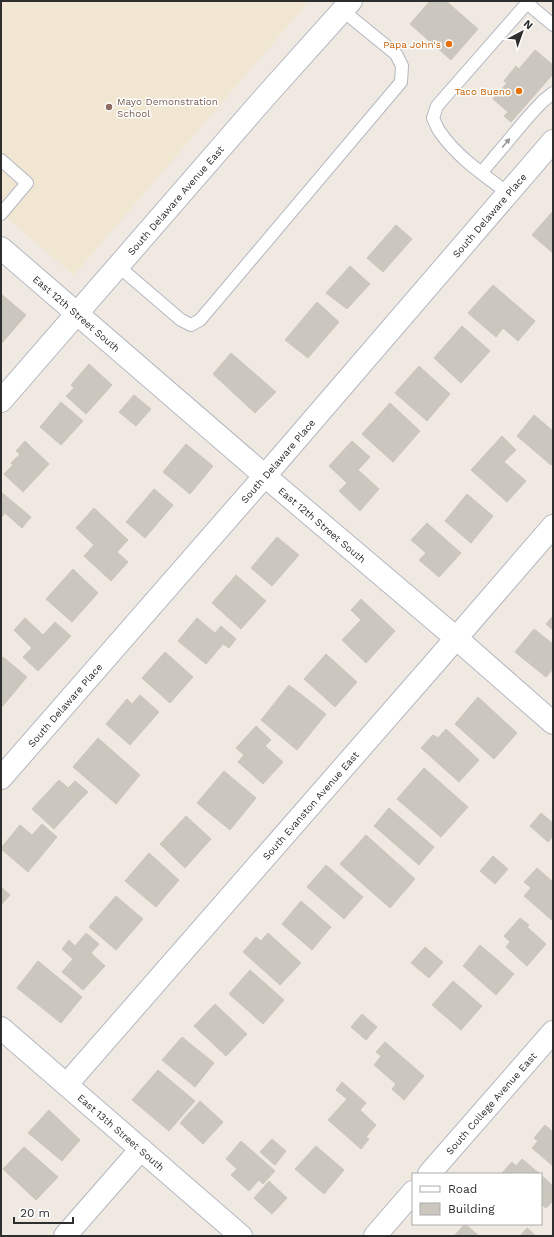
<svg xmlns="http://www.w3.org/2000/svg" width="554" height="1237" viewBox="0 0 554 1237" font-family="'Work Sans',sans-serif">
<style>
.education{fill:#f0e6d1}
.building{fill:#cbc7bf;stroke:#cbc5ba}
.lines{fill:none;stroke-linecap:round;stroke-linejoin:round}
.service-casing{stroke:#b4b7c1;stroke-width:14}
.minor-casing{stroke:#b4b7c1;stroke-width:24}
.secondary-casing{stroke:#b4b7c1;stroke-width:24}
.service{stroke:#fff;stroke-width:12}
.minor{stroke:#fff;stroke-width:22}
.secondary{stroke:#fff;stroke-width:22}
.oneway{fill:#969696}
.food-dot{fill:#e8710a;stroke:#fff;stroke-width:1.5}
.education-dot{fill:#8d6e63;stroke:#fff;stroke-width:1.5}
.labels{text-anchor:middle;stroke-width:3;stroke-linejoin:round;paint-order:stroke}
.food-label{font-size:10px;fill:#c56008;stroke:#fff;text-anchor:end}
.education-label{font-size:10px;fill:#785e54;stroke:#fff;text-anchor:start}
.street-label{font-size:10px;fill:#2e2e2e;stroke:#fff}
</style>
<rect width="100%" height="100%" fill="#efe9e1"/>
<!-- education -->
<path class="education" d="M1,1H309L74,275L1,213Z"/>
<!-- building -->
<path class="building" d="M430,1H446L478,29L451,60L410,24Z
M535,50L553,65V74L511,122L504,116L508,112L493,99L507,83L504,81L516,66L519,69Z
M553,211V253L532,235Z
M396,225L412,239L383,272L367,258Z
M350,266L370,284L347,309L326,293Z
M493,285L535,321L518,341L503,328L496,337L468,313Z
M1,294L26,315L1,344Z
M317,302L339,322L308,358L285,340Z
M462,326L490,351L461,383L434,358Z
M231,353L276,392L255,413L213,374Z
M89,364L112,385L86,414L66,396L74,388L71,385Z
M419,366L450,394L427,421L395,393Z
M134,395L151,409L136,426L119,412Z
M61,402L83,421L61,445L40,427Z
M390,403L420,431L393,462L362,434Z
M534,415L553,431V462L551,465L517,436Z
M502,436L516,450L504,462L526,481L507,502L471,470Z
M25,441L49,464L23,492L4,474L13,465L11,463L20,454L16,451Z
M352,441L370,457L358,470L379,489L360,511L339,491L347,483L329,466Z
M186,444L213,466L190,494L163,472Z
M154,489L173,505L145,538L126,522Z
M1,492L31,517L22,528L5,513L1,518Z
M467,494L493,516L471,543L445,521Z
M94,508L128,540L117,552L128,562L111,581L84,556L94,545L76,528Z
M427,523L461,553L439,577L419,560L426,553L411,540Z
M277,537L299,555L272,586L251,568Z
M73,569L98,593L72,622L46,599Z
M236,575L266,601L241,629L212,603Z
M361,599L395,631L366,663L342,640L361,620L351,610Z
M553,616V630L546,624Z
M25,618L43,635L55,622L71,636L38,671L23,657L32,648L14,630Z
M197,618L215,633L221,626L236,639L229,648L223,644L206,664L178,641Z
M534,629L553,644V669L546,677L515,652Z
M165,652L193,677L170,703L142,678Z
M326,654L357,682L335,707L304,679Z
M3,657L27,677L1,708V659Z
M289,685L326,714L297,750L261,720Z
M140,695L159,712L130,745L106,724L127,699L132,704Z
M478,697L517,733L494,759L455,724Z
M256,726L271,740L265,746L283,762L263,784L238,762L244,755L236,748Z
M446,729L479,760L459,782L421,748L433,735L438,738Z
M98,738L140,775L116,804L73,767Z
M424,768L468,807L441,837L397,799Z
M224,771L256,798L230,830L197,803Z
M59,780L81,799L54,829L32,809Z
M75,781L88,792L81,799L68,788Z
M389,808L434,847L419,865L374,826Z
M541,813L553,823V836L548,842L530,826Z
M186,816L211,839L185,868L160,844Z
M42,824L57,837L28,872L1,849V848L20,825L32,835Z
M366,835L415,879L390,908L340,864Z
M149,853L179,880L156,907L125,881Z
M493,856L508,869L495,884L480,871Z
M326,865L363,897L344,919L307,887Z
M537,868L553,882V921L524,896L531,888L524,882Z
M1,887L10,895L1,905Z
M116,896L143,919L116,950L89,927Z
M301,901L331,927L312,950L282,924Z
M520,918L529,925L527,927L546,944L527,966L506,947L510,942L504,936Z
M86,933L99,944L91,953L105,966L83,990L62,972L73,959L62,949L69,940L75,946Z
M268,933L301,963L280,985L243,952L256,937L261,941Z
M480,945L514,974L496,995L463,966Z
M425,947L443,962L429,978L411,963Z
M38,961L82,997L61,1023L17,988Z
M250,970L284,1000L263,1024L229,994Z
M453,981L482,1006L461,1030L432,1005Z
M215,1004L247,1034L226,1056L194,1026Z
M362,1014L377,1027L366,1040L351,1027Z
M182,1037L214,1063L195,1087L162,1060Z
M385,1042L424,1076L404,1100L392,1089L396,1084L374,1065L381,1056L376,1052Z
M158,1070L195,1101L169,1131L132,1100Z
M342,1082L366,1103L360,1110L376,1125L366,1137L369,1139L361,1149L328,1120L347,1099L336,1090Z
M200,1101L223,1122L203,1144L180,1123Z
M49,1110L80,1140L62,1161L28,1133Z
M545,1125L553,1132V1166L532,1148L538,1141L534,1138Z
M272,1139L286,1151L275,1165L260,1152Z
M241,1141L275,1171L263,1184L259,1180L249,1191L231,1175L237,1169L226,1159Z
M316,1146L344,1170L324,1194L295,1169Z
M24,1147L58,1177L36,1200L3,1169Z
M522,1159L540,1174H501L512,1162L516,1166Z
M541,1175L553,1186V1188L541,1201Z
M269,1181L287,1198L272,1214L254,1198Z
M551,1190L553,1192V1201L546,1208L541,1204V1201Z
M465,1224L479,1236H454Z
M527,1228L536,1236H520Z"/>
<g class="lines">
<defs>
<path id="service" d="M527,3L553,25
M1,160L27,183L1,214
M481,173L529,116L543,101L553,93
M508,193C484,175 457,157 440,132C437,128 435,122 433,118L437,106L529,1
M118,266L181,320L191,325L200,320L401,82L402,66L396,54L342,10"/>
<g id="minor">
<path id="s1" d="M1,248L265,476L456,638L553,723"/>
<path id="s2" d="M1,778L276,463L553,141"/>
<path id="s3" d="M1,1028L241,1236"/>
<path id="s4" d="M67,1084L439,658L553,526"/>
<path id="s5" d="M429,1174L553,1032"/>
<path d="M65,1236L141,1149"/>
<path d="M375,1236L413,1192"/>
</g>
<g id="secondary">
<path id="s6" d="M1,401L264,98L351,1"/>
</g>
</defs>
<!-- service casing -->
<use href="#service" class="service-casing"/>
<!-- minor casing -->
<use href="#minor" class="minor-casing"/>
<!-- secondary casing -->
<use href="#secondary" class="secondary-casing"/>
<!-- service -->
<use href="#service" class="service"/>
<!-- minor -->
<use href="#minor" class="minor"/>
<!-- secondary -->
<use href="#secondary" class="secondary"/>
</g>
<!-- one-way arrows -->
<defs><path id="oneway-solid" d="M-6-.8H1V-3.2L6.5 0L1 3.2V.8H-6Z"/></defs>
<use class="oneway" href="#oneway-solid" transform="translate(506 143) rotate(-50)"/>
<!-- markers -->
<g class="food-dot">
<circle cx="449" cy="44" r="4"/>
<circle cx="519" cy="91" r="4"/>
</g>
<circle class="education-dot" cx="109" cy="107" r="4"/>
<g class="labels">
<!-- food labels -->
<g class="food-label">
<text x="441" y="48">Papa John's</text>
<text x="511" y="95">Taco Bueno</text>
</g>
<!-- education labels -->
<g class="education-label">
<text x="117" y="105">Mayo Demonstration<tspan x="117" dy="12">School</tspan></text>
</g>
<!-- street labels -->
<g class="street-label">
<text dy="4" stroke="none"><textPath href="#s6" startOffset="266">South Delaware Avenue East</textPath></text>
<text dy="4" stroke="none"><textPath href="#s2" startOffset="745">South Delaware Place</textPath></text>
<text dy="4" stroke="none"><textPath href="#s1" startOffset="100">East 12th Street South</textPath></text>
<text dy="4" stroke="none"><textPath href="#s2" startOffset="421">South Delaware Place</textPath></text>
<text dy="4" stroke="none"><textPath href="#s1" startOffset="424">East 12th Street South</textPath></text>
<text dy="4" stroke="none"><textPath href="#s2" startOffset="97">South Delaware Place</textPath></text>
<text dy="4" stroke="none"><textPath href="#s4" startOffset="370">South Evanston Avenue East</textPath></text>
<text dy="4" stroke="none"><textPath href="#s5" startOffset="94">South College Avenue East</textPath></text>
<text dy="4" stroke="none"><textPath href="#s3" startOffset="159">East 13th Street South</textPath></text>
</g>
</g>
<!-- border -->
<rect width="554" height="1237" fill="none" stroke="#2e2e2e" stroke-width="4"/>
<!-- legend -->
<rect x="412" y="1173" width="130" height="52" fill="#ffffff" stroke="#ababab"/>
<rect x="420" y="1186" width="20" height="6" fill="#ffffff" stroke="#ababab"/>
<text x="448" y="1193" font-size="12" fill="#2e2e2e">Road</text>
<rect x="420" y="1203" width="20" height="12" fill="#cbc7bf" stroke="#ababab"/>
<text x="448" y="1213" font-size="12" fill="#2e2e2e">Building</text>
<!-- north arrow -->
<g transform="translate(522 32) rotate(41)" stroke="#ffffff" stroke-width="3" paint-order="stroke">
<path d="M0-3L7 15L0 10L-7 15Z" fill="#2e2e2e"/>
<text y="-6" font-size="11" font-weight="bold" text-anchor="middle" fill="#2e2e2e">N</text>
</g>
<!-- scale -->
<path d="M14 1217v6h59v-6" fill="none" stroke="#2e2e2e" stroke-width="2"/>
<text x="20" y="1217" font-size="12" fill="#2e2e2e" stroke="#ffffff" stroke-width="3" paint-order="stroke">20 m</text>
</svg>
